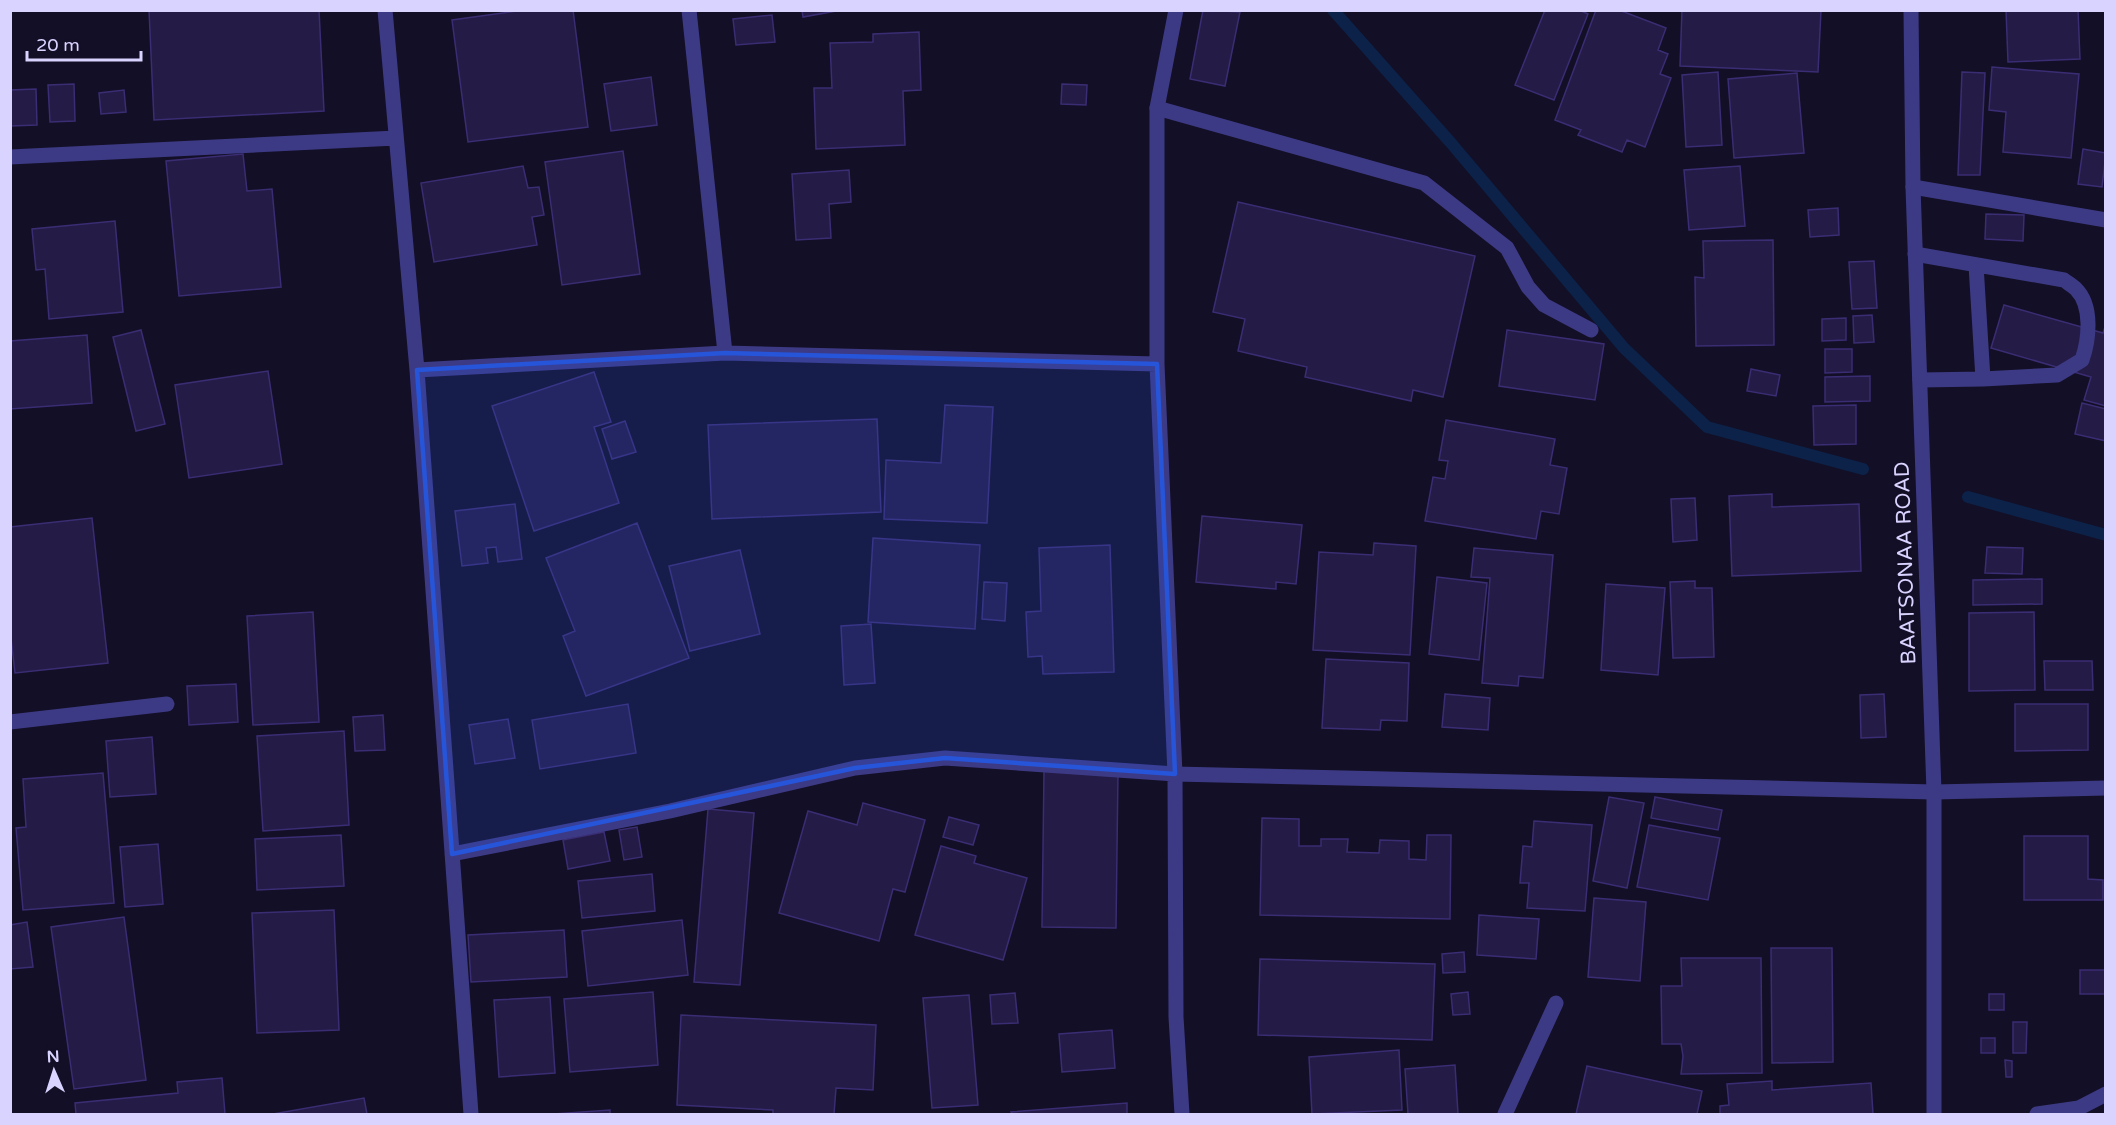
<svg xmlns="http://www.w3.org/2000/svg" width="2116" height="1125" viewBox="0 0 2116 1125" font-family="'Varela Round',sans-serif">
<style>
.lines{fill:none;stroke-linecap:round;stroke-linejoin:round}
.stream{stroke:#0c2248;stroke-width:12}
.building{fill:#241b47;stroke:#3b2d73;stroke-width:1.5}
.service{stroke:#3d3a85;stroke-width:15}
.minor{stroke:#3d3a85;stroke-width:15}
.tertiary{stroke:#3d3a85;stroke-width:15}
.marked{fill:#2655da;fill-opacity:0.2;stroke:#2655da;stroke-width:4.5;stroke-linejoin:round}
.labels{text-anchor:middle;stroke-width:5;stroke-linejoin:round;paint-order:stroke}
.street-label{font-size:21px;fill:#d9d4ff;stroke:#130f26}
</style>
<rect width="100%" height="100%" fill="#130f26"/>
<g class="lines">
<!-- stream -->
<path class="stream" d="M1333,10L1451,143L1624,348L1707,427L1863,469
M1968,497L2106,535"/>
</g>
<!-- building -->
<path class="building" d="M149,10H319L324,111L154,120Z
M524,10H573L588,127L468,142L452,20Z
M802,10H842L803,17Z
M1203,10L1240,12L1225,86L1190,79Z
M1545,10H1579L1588,14L1554,100L1515,85Z
M1596,10H1619L1666,28L1658,50L1668,54L1660,74L1671,78L1645,147L1627,140L1622,152L1578,135L1581,130L1555,120Z
M1682,10H1821L1818,72L1680,66Z
M2006,10H2078L2080,59L2008,62Z
M772,15L775,42L736,45L733,19Z
M919,32L921,90L903,91L905,145L816,149L814,88H832L830,43L873,42V34Z
M1992,67L2079,74L2071,158L2003,152L2006,112L1989,110Z
M1718,72L1722,145L1686,147L1682,75Z
M1962,72L1985,73L1980,175H1958Z
M1797,73L1804,153L1734,158L1728,79Z
M651,77L657,125L611,131L604,84Z
M74,84L75,121L50,122L48,85Z
M1062,84L1087,85L1086,105L1061,104Z
M36,89L37,125L10,126V90Z
M124,90L126,112L101,114L99,93Z
M2083,149L2106,153L2102,187L2078,184Z
M623,151L640,274L562,285L545,162Z
M243,154L247,191L272,189L281,287L179,296L166,161Z
M523,166L528,188L539,187L544,215L532,217L537,245L434,262L421,183Z
M1740,166L1745,226L1689,230L1684,170Z
M849,170L851,202L829,204L831,238L796,240L792,174Z
M1238,202L1475,256L1443,397L1413,390L1411,401L1305,377L1307,367L1238,351L1245,319L1213,312Z
M1838,208L1839,235L1810,237L1808,210Z
M1986,214L2024,215L2023,241L1985,239Z
M115,221L123,312L49,319L45,269L36,270L32,229Z
M1773,240L1774,345L1696,346L1695,277L1704,278L1703,241Z
M1874,261L1877,308L1852,309L1849,262Z
M2004,305L2103,333L2106,324V406L2084,400L2091,377L1991,348Z
M1872,315L1874,342L1854,343L1853,316Z
M1846,318V340L1822,341V319Z
M141,330L165,424L136,431L113,337Z
M1507,330L1604,344L1595,400L1499,386Z
M87,335L92,403L10,409V341Z
M1825,349H1852V372L1825,373Z
M1751,369L1780,375L1776,396L1747,391Z
M268,371L282,464L189,478L175,385Z
M594,372L611,422L594,427L619,503L534,531L492,406Z
M1870,376V401L1825,402V377Z
M2082,403L2106,409V441L2075,434Z
M945,405L993,407L987,523L884,519L886,460L941,463Z
M1856,405V444L1814,445L1813,406Z
M877,419L881,512L712,519L708,425Z
M1446,420L1555,439L1550,465L1567,468L1559,514L1541,511L1536,539L1425,521L1433,477L1445,479L1448,461L1439,460Z
M625,421L636,452L612,459L602,429Z
M1772,494V507L1859,504L1861,571L1732,576L1729,496Z
M1695,498L1697,540L1673,542L1671,499Z
M515,504L522,559L498,562L496,547L486,548L488,563L462,566L455,511Z
M1202,516L1302,525L1296,584L1276,582V589L1196,582Z
M92,518L108,663L15,673L10,629V527Z
M637,523L689,658L586,696L563,636L575,631L546,558Z
M873,538L980,545L975,629L868,622Z
M1374,543L1416,546L1410,655L1313,650L1319,552L1373,555Z
M1110,545L1114,672L1043,674L1042,656L1028,657L1026,612L1041,611L1039,548Z
M1987,547L2023,548L2022,574L1985,573Z
M1474,548L1553,555L1543,678L1519,676L1518,686L1482,683L1490,578L1471,577Z
M740,550L760,634L690,651L669,566Z
M1437,577L1487,583L1479,660L1429,654Z
M2042,579V604L1973,605V580Z
M1695,581V588H1712L1714,657L1673,658L1670,582Z
M984,582L1007,583L1005,621L982,619Z
M1606,584L1665,588L1658,675L1601,670Z
M313,612L319,722L253,725L247,616Z
M2034,612L2035,690L1969,691V613Z
M871,624L875,683L844,685L841,626Z
M1326,659L1409,663L1407,721L1381,720L1380,730L1322,728Z
M2044,661H2092L2093,690H2045Z
M236,684L238,722L189,725L187,686Z
M1445,694L1490,698L1488,730L1442,727Z
M1884,694L1886,737L1861,738L1860,695Z
M628,704L636,753L540,769L532,720Z
M2015,704H2088V750L2015,751Z
M383,715L385,750L355,751L353,717Z
M508,719L515,758L475,764L469,725Z
M344,731L349,825L263,831L257,736Z
M152,737L156,794L110,797L106,741Z
M1044,771L1118,772L1116,928L1042,927Z
M103,773L114,903L23,910L16,828L26,827L23,779Z
M1609,797L1644,803L1627,888L1593,881Z
M1655,797L1722,810L1718,830L1651,818Z
M863,803L925,820L905,892L893,889L879,941L779,913L808,811L857,825Z
M708,809L754,813L740,985L694,982Z
M949,817L979,825L973,845L943,837Z
M1262,818L1299,819V846H1321V839H1348L1347,852L1379,853L1380,840L1409,841V859L1426,860L1427,835H1451L1450,919L1260,915Z
M1534,821L1592,825L1585,911L1527,908L1529,883H1520L1523,846L1532,847Z
M1649,825L1720,838L1708,900L1637,887Z
M637,827L642,857L624,860L619,830Z
M604,832L610,861L568,869L563,840Z
M341,835L344,886L257,890L255,839Z
M2024,836H2088V879L2103,880V900H2024Z
M158,844L163,904L125,907L120,847Z
M941,846L976,856L974,863L1027,878L1003,960L915,935Z
M652,874L655,911L582,918L578,881Z
M1594,898L1646,902L1640,981L1588,977Z
M334,910L339,1030L257,1033L252,913Z
M1479,915L1539,919L1536,959L1477,955Z
M124,917L146,1080L74,1089L51,927Z
M682,920L688,975L588,986L582,931Z
M27,922L33,967L10,969V925Z
M564,930L567,977L471,982L468,935Z
M1771,948H1832L1833,1062L1772,1063Z
M1464,952L1465,972L1443,973L1442,954Z
M1681,958H1761L1762,1073L1681,1074L1683,1056L1681,1044H1662L1661,986H1682Z
M1260,959L1435,964L1432,1040L1258,1035Z
M2080,970H2106V994H2080Z
M653,992L658,1065L570,1072L564,999Z
M1468,992L1470,1014L1453,1015L1451,994Z
M1015,993L1018,1023L992,1024L990,995Z
M1989,994H2004V1010H1989Z
M969,995L978,1105L932,1108L923,998Z
M550,997L555,1073L499,1077L494,1000Z
M681,1015L876,1025L873,1090L836,1088L834,1114H773V1110L677,1105Z
M2013,1022H2027L2026,1053H2013Z
M1112,1030L1115,1068L1062,1072L1059,1034Z
M1981,1038H1995V1053H1981Z
M1399,1050L1402,1110L1312,1114L1309,1057Z
M2005,1060L2012,1061V1077H2006Z
M1455,1065L1458,1114H1408L1405,1069Z
M1587,1066L1702,1091L1697,1114H1576Z
M222,1078L225,1114H76L75,1103L178,1093L177,1082Z
M1772,1081V1090L1871,1083L1873,1114H1720V1106L1729,1105L1727,1084Z
M364,1098L367,1114H273Z
M1127,1103V1114H1012L1011,1112Z
M610,1110V1114H553Z"/>
<g class="lines">
<!-- service -->
<path class="service" d="M1157,108L1424,183L1507,248L1528,287L1544,305L1591,330
M1915,254L2064,280C2068,283 2073,286 2076,289C2093,306 2089,340 2082,360L2057,375L1983,379L1920,380
M1976,265L1983,379
M10,722L167,704
M1934,792L2106,788
M1505,1114L1556,1003
M2037,1114L2079,1108L2106,1094"/>
<!-- minor -->
<path class="minor" d="M385,10L417,370L471,1114
M689,10L725,353
M1176,10L1157,108V364L1175,774L1176,1017L1182,1114
M10,157L396,138
M1913,187L2106,220
M417,370L725,353L1157,364
M452,854L670,811L855,768L945,758L1175,774L1934,792"/>
<!-- tertiary -->
<path class="tertiary" d="M1911,10L1913,187L1934,792V1114"/>
</g>
<!-- marked area -->
<path class="marked" d="M725,353L1157,364L1175,774L945,758L855,768L452,854L417,370Z"/>
<g class="labels">
<!-- street labels -->
<g class="street-label">
<text transform="translate(1905 563) rotate(-92)" y="7">BAATSONAA ROAD</text>
</g>
</g>
<!-- border -->
<rect width="2116" height="1125" fill="none" stroke="#d9d4ff" stroke-width="24"/>
<!-- north arrow -->
<g transform="translate(54 1071) rotate(357)" stroke="#130f26" stroke-width="4.5" paint-order="stroke">
<path d="M0-4.5L10 22L0 15L-10 22Z" fill="#d9d4ff"/>
<text y="-9" font-size="16" font-weight="bold" text-anchor="middle" fill="#d9d4ff">N</text>
</g>
<!-- scale -->
<path d="M27 51v9h114v-9" fill="none" stroke="#d9d4ff" stroke-width="3"/>
<text x="36" y="51" font-size="18" fill="#d9d4ff" stroke="#130f26" stroke-width="4.5" paint-order="stroke">20 m</text>
</svg>
